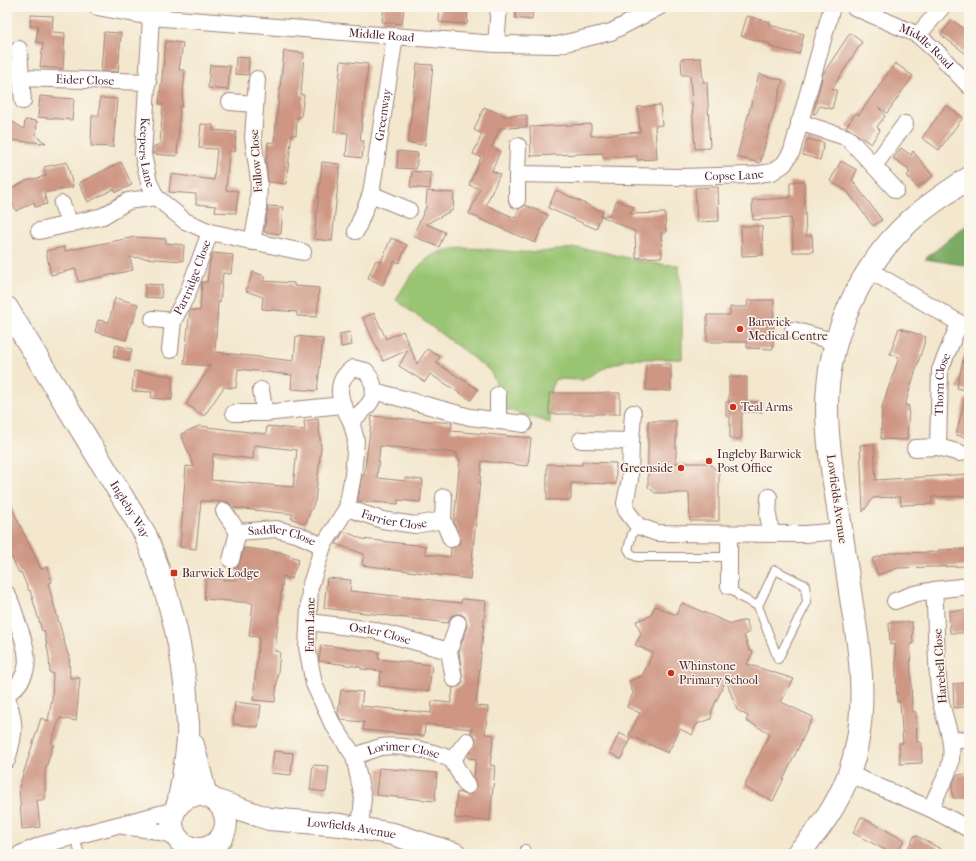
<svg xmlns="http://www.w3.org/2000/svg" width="976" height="861" viewBox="0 0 976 861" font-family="'IM FELL French Canon',serif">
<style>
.green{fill:#99c572;stroke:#72724e}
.forest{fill:#7aaa64;stroke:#626448}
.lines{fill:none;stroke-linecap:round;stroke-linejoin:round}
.stream{stroke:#46afc4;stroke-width:4}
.building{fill:#ce9683;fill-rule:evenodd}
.lane-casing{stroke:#9e837c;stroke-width:10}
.street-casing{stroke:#9e837c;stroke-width:18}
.secondary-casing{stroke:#9e837c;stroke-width:24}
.lane{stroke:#fff;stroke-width:8}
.street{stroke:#fff;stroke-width:16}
.secondary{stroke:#fff;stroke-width:22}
.poi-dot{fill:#c8321e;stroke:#fbf7ec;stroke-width:1.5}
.labels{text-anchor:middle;stroke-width:3;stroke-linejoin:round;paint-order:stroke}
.street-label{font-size:12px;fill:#4a1f2b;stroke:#fbf7ec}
.poi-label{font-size:12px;fill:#4a1f2b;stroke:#fbf7ec;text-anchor:start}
</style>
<rect width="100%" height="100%" fill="#fbf7ec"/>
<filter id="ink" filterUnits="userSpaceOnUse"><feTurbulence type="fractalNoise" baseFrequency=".025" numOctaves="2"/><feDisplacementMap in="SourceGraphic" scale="8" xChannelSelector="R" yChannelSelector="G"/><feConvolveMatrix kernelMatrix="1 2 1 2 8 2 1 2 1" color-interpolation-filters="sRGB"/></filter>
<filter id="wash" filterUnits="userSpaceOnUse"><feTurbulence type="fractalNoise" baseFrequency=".012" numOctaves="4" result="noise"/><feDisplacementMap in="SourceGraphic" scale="16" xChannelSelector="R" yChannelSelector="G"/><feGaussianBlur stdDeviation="0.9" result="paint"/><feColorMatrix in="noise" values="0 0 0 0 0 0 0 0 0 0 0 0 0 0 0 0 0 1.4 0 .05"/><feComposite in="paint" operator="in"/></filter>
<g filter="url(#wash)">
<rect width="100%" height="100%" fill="#f3e7cd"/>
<!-- green -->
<path class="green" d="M580,248C614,252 645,266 679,265L682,301V359H630L609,366L583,380L555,379L551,388L550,423L505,409C500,397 497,381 489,370L396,300C406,283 416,264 435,254C461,241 505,254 535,252C550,252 565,248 580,248Z"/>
<!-- forest -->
<path class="forest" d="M969,223V266L925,259Z"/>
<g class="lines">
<!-- stream -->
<path class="stream" d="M967,242H969"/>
</g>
<g id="blocks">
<!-- building -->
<path class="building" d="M384,7H404L402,24L382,22Z
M440,7H468L467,24L439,22Z
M516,7H533L532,20L515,18Z
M31,15L53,16L52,32L65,33L63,69L40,67L43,43L36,42L38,26H30Z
M747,16L770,22L769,25L804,34L799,54L770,47L771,44L741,36Z
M952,20L969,33V56L941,35Z
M104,32L121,33L118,72L101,71Z
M850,33L862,42L832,89L837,90L832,109L820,106L815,114H813L823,74Z
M166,41L183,43L179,70H185L182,106H180L177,156L153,154V147L160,144L163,104H159Z
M284,51L304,53L301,95H304L301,117H297L296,135L292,134L286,184L268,182L266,163L268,142L274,143Z
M236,57L249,58L248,75L235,74Z
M701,58L703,82H707L710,148L695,149L690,75H682L681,59Z
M341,61L368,64L360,141H364L362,158L346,156L348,133L334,132Z
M895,63L913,76L887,113L878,107L885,116L877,127L880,130L871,144L846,127L856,113L859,115Z
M417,64L433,65L425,145L408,143Z
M210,65L230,66L228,90L208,88Z
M759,74L783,80L760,163L737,157Z
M40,96L74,99L72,120L38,117Z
M100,98L117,99L113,147L91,146L92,116H99Z
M660,105L662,125L655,126L657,159L637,160V156L603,158V153L531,156L530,127L591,124V136L640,132L638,107Z
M946,105L963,117L939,150L922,138Z
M484,107L505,116L527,115V127L500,128L492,147L500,151L492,171L500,174L486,205L515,218L519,209L525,205L548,215L535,243L469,214L480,189L469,185L481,157L473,154L482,134L474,130Z
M7,118L24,129L25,120L37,121L36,136L46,143L7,140Z
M201,124L213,125V130L236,132L235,152L229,151L226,190L238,191L236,213L215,212L216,206L196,204V194L169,192L171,174L214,180L217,149L199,148Z
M807,139L824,143L820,160L803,155Z
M901,148L911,155L913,151L933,176L917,188L907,175L910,173L908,171L909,169L893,158Z
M398,151L418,153L416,169L397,168Z
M841,161L857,170L852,180L882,220L873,226L847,191L830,181Z
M67,162L73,187L44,193L47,204L35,207L34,202L16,211L7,191L28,180L46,176L44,167Z
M121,162L132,185L116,192L114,189L88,202L79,183Z
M322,162L340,164L332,241L314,239Z
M412,171L431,173L430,189L410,187Z
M804,181L806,236L812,235L813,252H793L791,218L753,220L752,200L790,198V182Z
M718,187L719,221L697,222L695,188Z
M556,190L603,212L601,216L610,215L617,200L634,207L630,214L665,213L666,233H661L662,257L636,258L635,231L601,216L596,229L548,208Z
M427,191L454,193L453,210L426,224L445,232L439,247L413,236L426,207Z
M268,206L283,207L281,234L264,232Z
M741,226H762L763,255L742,256Z
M135,237L166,239V243L184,245L183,261L130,257L133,270L78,282L76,269L51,275L46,251L64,247L65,251Z
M391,238L407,245L399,263L394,261L383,285L368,278L376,260L381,262Z
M213,253L233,255L231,274L223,273L220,302H218L215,352L294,361L296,336L323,339L317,391L291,389L292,375L238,369L236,388L224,387L204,416L186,404L210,366L184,364L190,310L200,311L202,282H207L210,261Z
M253,272L265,276L263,281L294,283V286L319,288L317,317L297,316V312L262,309L263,297L246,291Z
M145,284L162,285L161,298L145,297Z
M115,298L138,304L133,323L131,322L126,340L95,332L98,320L109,322Z
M748,300H774L773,349L747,348V342H707V315H730V307H747Z
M374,313L386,339L403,331L417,364L427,349L440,357L436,363L478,389L471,400L430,374L425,382L399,366L408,350L383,361L363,318Z
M899,328L926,337L905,405L909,406L907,440L881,439L882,407L899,357L890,354Z
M350,332L352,345L341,347L340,334Z
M116,345L132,349L129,361L113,357Z
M964,355L969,356V391L957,388Z
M646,364H671V391L646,390Z
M134,371L173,376L172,400L151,398L152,392L132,391Z
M729,377H747V402H762V412H742L741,439H730V416H726V402H729Z
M549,393H620V414H549Z
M965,399H969V438L956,435Z
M372,416L452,423L451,431L531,438L528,466L482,461L470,579L362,565L364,554L336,544L344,531L362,539L426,546L425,554L450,557L451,548L458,545L460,541L454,521L460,459H457V453L380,446L377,478L405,481V478L423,480L420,502L398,500V504L358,501L362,475L364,476Z
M318,419L321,448L315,501L305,524L291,518L293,514L234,508L228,502L201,501L196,549L180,547L186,466L194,467L181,434L199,426L266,434L267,426L305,430L304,421ZM254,445L297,450L293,487L211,480L213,454L253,459Z
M648,421H676V463H709L719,473V521H690L689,493H655L648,487Z
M874,444L876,480L969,474V496L932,497V504L901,505L900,497L873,498L863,512L860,445Z
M582,462L616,463V484L571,483V500H547V464L582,465Z
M7,498L41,569L47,567L52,582L48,583L68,655H69L70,678H80L76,721L60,718L51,744L53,745L45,771V800H37L40,827L22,829L19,787L41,718L48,721L52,699L53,673H50L49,657L44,630L42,631L30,590L29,591L21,572L19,573L7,548Z
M244,548L280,552L299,559L291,579L283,576L275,651L280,652L275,702L253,700L259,637L249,636L253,603L204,599L206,578L237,580L238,566Z
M966,549V566L898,568L878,575L872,559L889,553L938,552V550Z
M327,578L351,580L350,591L461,603L462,599L486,601L476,706L488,707L485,734L494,735L490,765L495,766L490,821L455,818L457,792L467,795L471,794L476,786L474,779L476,759L468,758L469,754L476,742V737L471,733L472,729L425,724L424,736L363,730L364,722L341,720L338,714L341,690L363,692L361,706L431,713L432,701L451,703L453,688L460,686L463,682L459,652L467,626L465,617L461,614H456L451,616L448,623L324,608Z
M682,603L731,624L746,620L750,632L744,635L749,650L753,652L747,664L794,679L781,702L813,717L773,801L744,787L770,733L746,721L748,716L737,710L726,680L712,710L711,719L697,724L692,735L680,729L668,753L629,735L640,713L627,707L633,693L629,681L642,676L653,653L635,645L641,634L636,621L650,616L655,606L676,615Z
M969,610V633H950L949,611Z
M889,622H912L913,644H910L912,712H916L917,742H921L922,763L900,764L899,743H903L900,702H897L895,644L890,645Z
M321,645L379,652L378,659L432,665L429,691L379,686L381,671L361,669V667L319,661Z
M964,683L966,707L954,708L953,684Z
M235,702L261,705L258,727L233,724Z
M619,733L631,739L621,759L610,753Z
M274,751L293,753L291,775L271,773Z
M313,765L329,766L326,792L310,790Z
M379,768L437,773L435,801L376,795Z
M969,774V798H953L952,785L957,775Z
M861,817L904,840L896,854H893L853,833Z
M915,835L950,854H905Z"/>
</g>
</g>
<g filter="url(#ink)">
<use href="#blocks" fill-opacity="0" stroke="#9e837c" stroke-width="1"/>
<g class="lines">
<defs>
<path id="lane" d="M638,526L632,534L628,549L631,554L637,557H729
M729,586L740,597L758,606L778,659L807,602L805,585L775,570L758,606
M74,836L80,854
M524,854L525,849"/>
<g id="street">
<path id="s1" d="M97,7L151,17L496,44L557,45L611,32L659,7"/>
<path id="s2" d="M854,7L918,35L938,53L969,86"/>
<path id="s3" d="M151,17L143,155L149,182L156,197L185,221L210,232L303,252"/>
<path d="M918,35L942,7"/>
<path d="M496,44L499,7"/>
<path d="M19,49L21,78"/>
<path id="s4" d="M23,101L21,78L148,82"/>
<path d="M230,102L255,104"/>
<path d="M799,122L848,138L874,166L905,124"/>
<path id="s5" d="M518,146L517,174L680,177L753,175L772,172L784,164L792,151L832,7"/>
<path d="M874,166L896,190"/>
<path d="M517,174V200"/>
<path d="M371,194L409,210"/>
<path d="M62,204L70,224"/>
<path d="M39,231L103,216L128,201L156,197"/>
<path id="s6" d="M356,231L371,194L395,36"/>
<path d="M252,242L258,211L259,181L253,138L257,79"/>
<path d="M869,270L968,328"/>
<path d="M153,319L173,321"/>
<path d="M793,330L836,342"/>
<path id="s7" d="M170,350L173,321L187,295L210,232"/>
<path d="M353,368L366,371C383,394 370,406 351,421C340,402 332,383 353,368Z"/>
<path d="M261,390L265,413"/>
<path d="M374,391L470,417L524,424"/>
<path d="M498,395V421"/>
<path d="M234,413H265L342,405"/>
<path d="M351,421L356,440L353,475L347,508L323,546L310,587L307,647L314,684L332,723L354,756L363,798L360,828"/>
<path d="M581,440L631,441L630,479L625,503L626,510L638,526L657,533L805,534L841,531"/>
<path d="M631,441L633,413"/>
<path d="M938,447L960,453"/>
<path id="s8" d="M915,448L938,447L940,370L959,324"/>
<path d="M769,497L768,515L771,533"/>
<path id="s9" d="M347,508L382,520L415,525L443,520L444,497"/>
<path id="s10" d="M224,511L238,532L276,529L299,535L323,546"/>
<path d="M443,520L451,539"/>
<path d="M231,560L238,532"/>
<path d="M729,586V534"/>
<path d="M7,594C12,604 15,614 18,624C28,651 35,675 7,694"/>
<path d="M895,601L914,594L934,590"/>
<path id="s11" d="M309,622L373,630L449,651L458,623"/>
<path d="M449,651L454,679"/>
<path d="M7,698C16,724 15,733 7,760"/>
<path d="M951,741L969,739"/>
<path id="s12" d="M354,756C363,754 372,749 381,747C401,744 434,751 452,760L467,741"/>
<path d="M452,760L467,786"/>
<path d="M849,774L931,809L969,829"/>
<path d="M931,809C936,792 949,777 951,759C954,738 943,717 940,697C935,662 937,625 934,590L969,586"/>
<path d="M123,826L152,830L176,836"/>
<path d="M20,854L41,845L175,810"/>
</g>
<g id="secondary">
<path id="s13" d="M7,308L145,534C168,590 184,648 187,708C187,717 189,727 188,736C187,759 182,782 178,805"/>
<path d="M193,745L206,796"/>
<circle cx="199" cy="822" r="27"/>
<path id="s14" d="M217,801L269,819L341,825L393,834L455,854"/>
<path d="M797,854C827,823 849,787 857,744C866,698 860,650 852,605C847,570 842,535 837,501C832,470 827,439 827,407C827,338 860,266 911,220C929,204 949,191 969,178"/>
</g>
</defs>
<!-- lane casing -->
<use href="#lane" class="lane-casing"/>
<!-- street casing -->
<use href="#street" class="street-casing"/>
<!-- secondary casing -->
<use href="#secondary" class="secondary-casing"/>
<!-- lane -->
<use href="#lane" class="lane"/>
<!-- street -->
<use href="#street" class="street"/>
<!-- secondary -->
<use href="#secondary" class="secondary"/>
</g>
</g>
<!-- markers -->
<g class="poi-dot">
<circle cx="740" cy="329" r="4"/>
<circle cx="733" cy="407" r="4"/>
<circle cx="709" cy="461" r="4"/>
<circle cx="681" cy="468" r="4"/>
<rect x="170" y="569" width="8" height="8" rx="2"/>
<circle cx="671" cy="673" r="4"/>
</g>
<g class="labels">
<!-- street labels -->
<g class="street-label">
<text dy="4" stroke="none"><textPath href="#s1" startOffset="286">Middle Road</textPath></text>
<text dy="4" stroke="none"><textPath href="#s2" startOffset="83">Middle Road</textPath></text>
<text dy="4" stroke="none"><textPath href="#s4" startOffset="87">Eider Close</textPath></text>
<text dy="4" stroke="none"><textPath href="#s6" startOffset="120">Greenway</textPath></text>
<text dy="4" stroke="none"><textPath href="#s3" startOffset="136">Keepers Lane</textPath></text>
<text transform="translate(256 161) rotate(-94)" y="4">Fallow Close</text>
<text dy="4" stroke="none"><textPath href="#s5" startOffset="245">Copse Lane</textPath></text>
<text dy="4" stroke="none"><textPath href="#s7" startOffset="77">Partridge Close</textPath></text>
<text dy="4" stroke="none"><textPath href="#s8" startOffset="86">Thorn Close</textPath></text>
<text transform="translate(837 499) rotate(82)" y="4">Lowfields Avenue</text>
<text dy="4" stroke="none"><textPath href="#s13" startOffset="236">Ingleby Way</textPath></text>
<text dy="4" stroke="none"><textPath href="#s9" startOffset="49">Farrier Close</textPath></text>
<text dy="4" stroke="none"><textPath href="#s10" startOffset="70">Saddler Close</textPath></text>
<text transform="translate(310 625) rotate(-89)" y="4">Farm Lane</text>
<text dy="4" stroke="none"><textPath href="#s11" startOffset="72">Ostler Close</textPath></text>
<text transform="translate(940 666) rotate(-94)" y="4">Harebell Close</text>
<text dy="4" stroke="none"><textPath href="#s12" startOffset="51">Lorimer Close</textPath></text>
<text dy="4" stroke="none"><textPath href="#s14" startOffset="138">Lowfields Avenue</textPath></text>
</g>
<!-- poi labels -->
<g class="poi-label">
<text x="748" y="326">Barwick<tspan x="748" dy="14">Medical Centre</tspan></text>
<text x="741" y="411">Teal Arms</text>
<text x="717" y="458">Ingleby Barwick<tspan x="717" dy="14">Post Office</tspan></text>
<text x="673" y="472" text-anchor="end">Greenside</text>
<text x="182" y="577">Barwick Lodge</text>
<text x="679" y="670">Whinstone<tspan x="679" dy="14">Primary School</tspan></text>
</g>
</g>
<!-- margin -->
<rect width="976" height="861" fill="none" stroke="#fbf7ec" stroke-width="24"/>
</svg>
